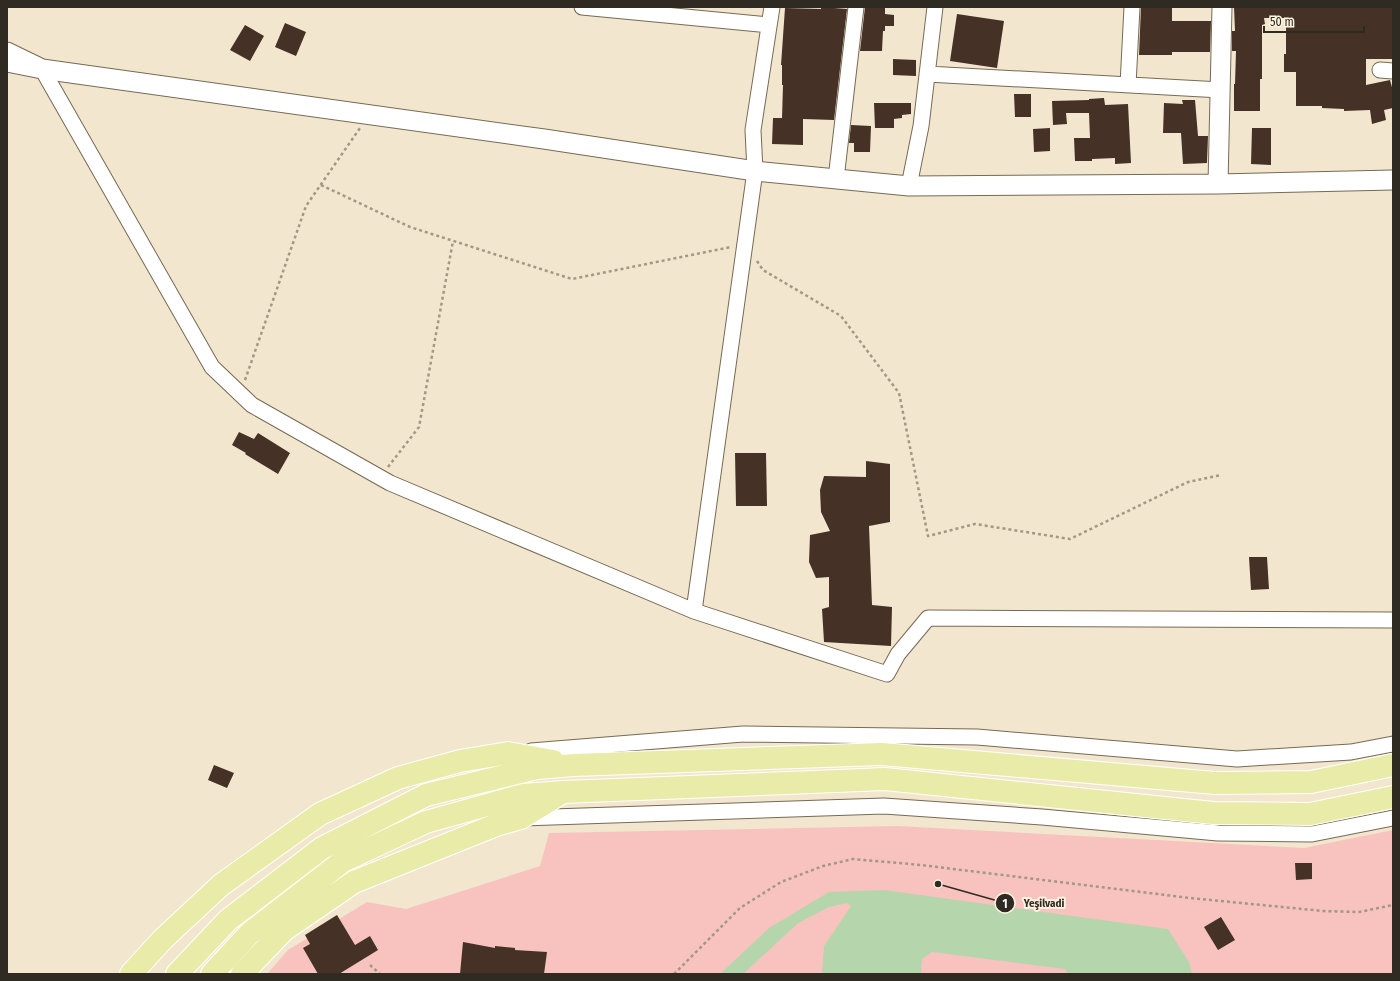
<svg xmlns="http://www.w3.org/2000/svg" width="1400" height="981" viewBox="0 0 1400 981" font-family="'Fira Sans Condensed',sans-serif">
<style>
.green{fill:#f8c3be}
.water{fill:#b5d5ad}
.building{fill:#453125}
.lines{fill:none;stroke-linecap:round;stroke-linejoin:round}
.minor-casing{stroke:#766a55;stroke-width:17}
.tertiary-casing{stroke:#766a55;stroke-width:21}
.primary-casing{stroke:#fff;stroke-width:24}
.path{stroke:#a19886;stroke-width:2.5;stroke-dasharray:3 3;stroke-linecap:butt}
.minor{stroke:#fff;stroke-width:15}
.tertiary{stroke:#fff;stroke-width:19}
.primary{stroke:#e9eca8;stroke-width:22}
.leader{fill:none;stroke:#302b22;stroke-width:1.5}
.callout-dot{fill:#302b22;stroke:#fef3e0;stroke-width:1.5}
.mark-label{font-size:12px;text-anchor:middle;font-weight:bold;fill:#fff}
.callout-label{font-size:11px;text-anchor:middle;font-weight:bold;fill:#302b22;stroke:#fef3e0;stroke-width:4;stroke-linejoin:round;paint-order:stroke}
</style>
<rect width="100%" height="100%" fill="#f3e6ce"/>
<!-- green -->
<path class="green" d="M898,826L1304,848L1393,830V974H267L288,950L367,902L406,909L540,866L549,833Z"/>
<!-- water -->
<path class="water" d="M884,890L1168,929L1189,962L1192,974H1068L1065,969L932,952L922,959L921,974H822L824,946L849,909L851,906L847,903L829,907L798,923L743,974H720L769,928L829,892Z"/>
<!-- building -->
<path class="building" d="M821,7L847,9L834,120L803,119V145L772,144L773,118H782L783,85H782V65H781L785,8L821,9Z
M865,7H885V14L894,15V26H885V31H883L882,51H860Z
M1141,7H1172V21H1211L1210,52H1172V55H1139Z
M1234,7H1393V59H1366V85L1390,80L1393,91V108L1384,110L1386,120L1372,124L1370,110L1344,111V109L1322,108V106H1296V72H1284V54H1286V18H1264L1265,24L1262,25V79H1260V111H1234V84H1235L1236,51H1232V31H1235Z
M957,14L1004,21L997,68L950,61Z
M285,23L306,32L296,56L275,47Z
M245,25L264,36L250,61L230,50Z
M893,59L916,60V76L893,75Z
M1014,94H1031V117H1015Z
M1104,98L1105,105L1128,104L1131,163L1115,164V158L1092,159V161H1075L1074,138H1090L1089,113H1066L1067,124L1053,125L1052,101L1089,100V99Z
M1182,100H1195L1198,136H1208L1207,163L1183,164L1181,133H1163L1164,103L1183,104Z
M874,103H911V114L902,115V118L894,119V128H875Z
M851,125L871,126L870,152H854V143H849Z
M1050,128V151L1034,152L1033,129Z
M1252,128H1271V165L1251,164Z
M239,432L254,439L258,433L290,453L278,474L245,454L246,453L232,445Z
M735,453H766L767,506H736Z
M866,461L890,464V522L869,526L872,605L892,607L891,646L824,642L822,609L829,607V577L816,578L809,562L810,535L830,531L821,512L820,490L824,476L866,477Z
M1249,557H1267L1269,589L1251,590Z
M214,765L234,773L227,788L208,780Z
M1295,863H1312V879L1296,880Z
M337,915L355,945L370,936L378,950L339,974H318L303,948L310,944L305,935Z
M1221,917L1235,940L1218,950L1204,927Z
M463,942L495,948V946L515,948V950L547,952L544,974H460Z"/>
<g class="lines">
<defs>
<path id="minor" d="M582,7L769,25
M42,69L212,367L252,405L390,483L694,611L887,674L898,654L928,618L1393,620
M1380,70L1393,71
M927,74L1221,90
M1128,85L1132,7
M836,179L856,7
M909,186L921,126L935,7
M694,611L755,171L753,130L772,7
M531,751L743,734L977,737L1237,759L1351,752L1393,744
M522,818L884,806L1042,817L1218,833L1312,834L1393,818"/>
<path id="tertiary" d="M7,52L42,69L7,62
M42,69L544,139L755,171L909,186L1218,184L1393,180
M1218,184L1222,7"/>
<path id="primary" d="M131,974L163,939L221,885L320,814L398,778L460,761L508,753L553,761
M177,974L228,920L322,848L426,795L537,768L574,765L882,754L1215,783L1311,782L1393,765
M212,974L250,933L343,861L426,822L523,795L563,792L885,779L1213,813L1310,814L1393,797
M242,974L284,930L354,882L496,825L521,818L560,794"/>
</defs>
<!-- minor casing -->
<use href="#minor" class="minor-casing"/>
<!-- tertiary casing -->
<use href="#tertiary" class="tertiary-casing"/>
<!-- primary casing -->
<use href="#primary" class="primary-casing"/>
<!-- path -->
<path class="path" d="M321,185L410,227L572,279L731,247
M757,261L763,270L841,316L899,393L928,536L975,524L1070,539L1188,482L1221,475
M245,380L306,206L360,128
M388,467L419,427L453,241
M370,965L380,974
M674,974L740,908L781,882L823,866L853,859L921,865L1190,898L1323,911L1359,912L1393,905"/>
<!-- minor -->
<use href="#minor" class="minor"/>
<!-- tertiary -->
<use href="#tertiary" class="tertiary"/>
<!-- primary -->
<use href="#primary" class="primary"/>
</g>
<!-- callouts -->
<path class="leader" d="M938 884L1005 903"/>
<g class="callout-dot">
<circle cx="938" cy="884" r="4"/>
<circle cx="1005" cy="903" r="10"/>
</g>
<g class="mark-label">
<text x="1005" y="908">1</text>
</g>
<g class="callout-label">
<text x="1044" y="907">Yeşilvadi</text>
</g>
<!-- border -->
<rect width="1400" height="981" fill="none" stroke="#302b22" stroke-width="16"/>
<!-- scale -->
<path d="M1264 26v6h100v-6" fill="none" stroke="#302b22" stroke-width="2"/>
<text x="1270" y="26" font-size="12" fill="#302b22" stroke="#fef3e0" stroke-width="3" paint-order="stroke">50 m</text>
</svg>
